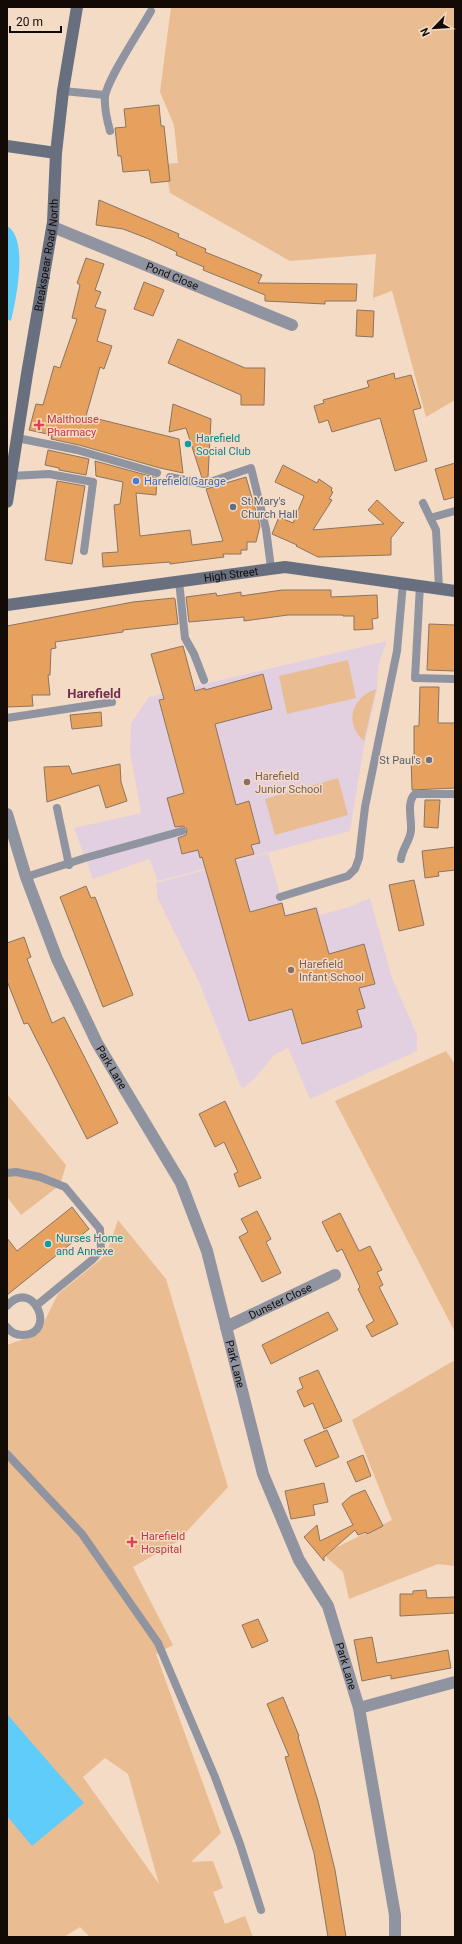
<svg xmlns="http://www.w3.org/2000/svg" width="462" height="1944" viewBox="0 0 462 1944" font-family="Roboto,sans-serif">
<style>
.education{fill:#e2d0e0}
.green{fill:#eabc92;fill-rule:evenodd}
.water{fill:#5fccf9}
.building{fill:#e7a15f;stroke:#8a7460}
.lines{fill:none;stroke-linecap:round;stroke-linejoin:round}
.lane{stroke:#8f94a0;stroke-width:8}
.street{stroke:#8f94a0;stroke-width:12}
.secondary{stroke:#687080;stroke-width:12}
.health-dot{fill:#e0444e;stroke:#f4dbc6;stroke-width:1.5}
.culture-dot{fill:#0f9aa8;stroke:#f4dbc6;stroke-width:1.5}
.shop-dot{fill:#3f7fe0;stroke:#f4dbc6;stroke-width:1.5}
.service-dot{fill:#5c6f8a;stroke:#f4dbc6;stroke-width:1.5}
.worship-dot{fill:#6b7280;stroke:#f4dbc6;stroke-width:1.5}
.education-dot{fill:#8d6e63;stroke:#f4dbc6;stroke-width:1.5}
.labels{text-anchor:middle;stroke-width:3;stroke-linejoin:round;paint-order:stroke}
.street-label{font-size:11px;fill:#120a04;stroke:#f4dbc6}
.health-label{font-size:11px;fill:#be3a42;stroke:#f4dbc6;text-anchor:start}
.culture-label{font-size:11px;fill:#0d838f;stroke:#f4dbc6;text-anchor:start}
.shop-label{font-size:11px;fill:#366cbe;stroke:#f4dbc6;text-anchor:start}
.service-label{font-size:11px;fill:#4e5e75;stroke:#f4dbc6;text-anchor:start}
.worship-label{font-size:11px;fill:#5b616d;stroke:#f4dbc6;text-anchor:end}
.education-label{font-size:11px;fill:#785e54;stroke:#f4dbc6;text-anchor:start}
.quarter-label{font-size:13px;font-weight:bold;fill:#712f4f;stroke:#f4dbc6}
</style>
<rect width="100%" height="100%" fill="#f4dbc6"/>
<!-- education -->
<path class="education" d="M387,641L378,666L377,690L364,746L350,831L158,881L149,859L93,879L74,828L141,813L130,752L131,723L149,697Z
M268,853L286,915L318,906L320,915L349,907L370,898L392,978L417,1035V1051L310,1099L288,1048L274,1055L256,1077L244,1088L241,1087L199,982L158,899L156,883Z"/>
<!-- green -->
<path class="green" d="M171,7H455V400L426,417L392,291L373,298L376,254L290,261L170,193L165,164L178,163L174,125L160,92Z
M348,660L356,698L287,714L279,676Z
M376,689L364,741C344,723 351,698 376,689Z
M338,778L348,815L275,835L265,799Z
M446,1051L455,1064V1332L335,1101Z
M7,1094L66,1165L60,1185L21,1215L7,1197Z
M118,1220L166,1279L228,1487L177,1542L133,1567L173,1645L156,1654L221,1833L191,1862L213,1861L223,1888L213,1892L225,1924L245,1916L253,1937H90L80,1927L64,1937H7V1345L38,1334L58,1294L106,1255ZM105,1758L128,1774L159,1884L83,1777Z
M455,1360V1566L438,1564L349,1599L343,1572L325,1556L333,1549L392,1520L352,1420Z"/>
<!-- water -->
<path class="water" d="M7,226C29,238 16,300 11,321L7,319Z
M7,1714L84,1803L32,1846L7,1816Z"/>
<!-- building -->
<path class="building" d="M159,105L161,126H164L170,181L151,183L149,170L123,172L121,156H118L115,128L126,127L124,109Z
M99,200L179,234L178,237L206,249L205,252L262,275L258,283L357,284L356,301H325V304L265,301V295L203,270L204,267L176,255L177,252L149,239L123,229L96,225Z
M86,258L104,264L95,290L101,292L95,307L106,310L97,341L112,346L104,369L100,367L86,416L179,439L183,473L160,468L79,445L51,439L52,435L29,430L36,404L43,405L54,366L60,368L77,319L72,318L80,285L77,283Z
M144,282L164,290L153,316L134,309Z
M357,310L374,311L373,337L356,336Z
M178,339L245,368H265L264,405H241V395L168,363Z
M394,373L395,379L411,375L421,408L413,410L427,461L395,471L380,418L332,432L328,420L319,423L314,406L324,403L323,400L369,387L367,381Z
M173,404L211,419L208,477L202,478L186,428L169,432Z
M48,450L89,459L86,475L59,470V468L45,465Z
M95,461L157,478L156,495L136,493L140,536L190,530L192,545L223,541L206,489L246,477L260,526L256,542H247V550H241V554H223L224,557L170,564V562L103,567L102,553L118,552L114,505L120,504L123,482L96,476Z
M455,463V497L444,500L435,469Z
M283,465L317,483L319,479L332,488L331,491L333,492L329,499L332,500L313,530L384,524L368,510L377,500L402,523L404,522L391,538V555L318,557L296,546L297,545L272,534L279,517L293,523L304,496L275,482Z
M57,481L85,486L72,564L45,560Z
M282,590H331V597L377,595L378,618L372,619L373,629L354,630V616H343V615H288L244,621V617L189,622L186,597L216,593L217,596L241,592V596Z
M174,598L175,599L178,624L123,630V632L55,642L56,648L51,649L50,675H48L50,695H32L33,706L7,707V626L133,602Z
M429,624L455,625V671L427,670Z
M183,646L195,691L205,688V690L263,674L272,709L215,724L236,805L249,801L260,843L251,845L254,854L235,859L250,912L282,903L285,916L316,908L329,954L364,944L375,984L359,988L365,1008L357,1010L362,1027L302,1044L292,1009L249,1021L202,857L200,858L198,850L182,854L178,838L186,835L187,829L183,826L175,827L167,798L184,793L159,700L164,699L151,654Z
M420,687H439L438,723H455V788L412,790L411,757H414V726H419Z
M101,712L102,726L72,729L70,715Z
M120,764L121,782L127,801L106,808L99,785L47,802L44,767L69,766L72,774Z
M425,800H440L438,828L424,827Z
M455,847V870L438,872L439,876L425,878L422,851Z
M414,880L424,925L399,931L389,885Z
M86,886L91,898L95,897L133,995L103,1007L60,897Z
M24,937L31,957L27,959L52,1023L64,1017L118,1123L87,1139L28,1023L24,1024L7,981V943Z
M225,1101L261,1178L239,1187L234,1174L238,1172L224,1142L215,1147L199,1114Z
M72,1207L89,1229L7,1295V1238L17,1251Z
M257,1211L271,1239L266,1242L281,1273L262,1282L239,1237L248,1232L241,1219Z
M340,1213L359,1251L370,1246L382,1270L377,1272L383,1285L379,1287L398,1324L372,1337L366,1326L374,1321L358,1289L360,1287L342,1249L337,1252L322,1222Z
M328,1312L338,1330L271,1364L262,1345Z
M318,1370L342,1421L324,1429L313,1403L304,1407L297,1391L303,1388L299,1378Z
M327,1430L339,1457L316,1467L304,1440Z
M363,1455L371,1476L356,1482L347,1462Z
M324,1483L328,1502L313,1505L315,1515L291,1519L285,1491Z
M365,1490L383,1526L367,1534L366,1532L358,1535L355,1530L324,1557V1561L304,1537L317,1525L320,1541L353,1525L342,1504L351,1496Z
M426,1590L427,1598L455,1597V1613L400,1616V1594H413V1591Z
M258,1619L268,1641L252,1648L242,1625Z
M372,1637L377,1663L448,1650L451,1668L391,1679V1675L362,1681L354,1640Z
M283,1697L299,1736L298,1737L318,1801L335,1870L346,1937H328L314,1853L285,1757L289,1756L267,1704Z"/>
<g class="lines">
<!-- lane -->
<path class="lane" d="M63,91L105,95
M110,131C107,120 104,108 105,97C107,79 141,29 151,11
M17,438L77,450L157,473
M11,476L49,474L93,482L84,551
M170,477L204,484L251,468L266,529L271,568
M423,503L436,530L439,588
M430,518L455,511
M179,581L185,638L194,654L204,680
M420,585L415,678L455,679
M7,718L112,702
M57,808L69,865
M401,859C402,849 411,839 411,830C412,819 406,802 415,794H455
M26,877L85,858L182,831
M280,897L348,876L355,869L359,858L365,807L397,651L403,583
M7,1173L16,1172L40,1177L65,1187L100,1229L101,1250L92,1260L37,1305
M7,1306C33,1276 58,1334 23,1335C16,1335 11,1333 7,1327
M7,1454L82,1534L158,1643L215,1777L240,1844L261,1910"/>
<!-- street -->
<g class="street">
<path id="s1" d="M53,227L292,325"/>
<path id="s2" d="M7,814L26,877L57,959L97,1043L181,1183L207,1251L263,1474L299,1560L328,1606L359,1708L395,1915V1937"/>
<path id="s3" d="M226,1327L335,1275"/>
<path d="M359,1708L455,1682"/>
</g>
<!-- secondary -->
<g class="secondary">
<path d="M7,146L56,153"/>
<path id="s4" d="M7,502L27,374L53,222L56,153L63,91L77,7"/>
<path id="s5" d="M7,605L285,567L455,591"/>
</g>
</g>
<!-- markers -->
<g class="health-dot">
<path d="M37 419h4v4h4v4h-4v4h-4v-4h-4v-4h4z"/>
<path d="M130 1536h4v4h4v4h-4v4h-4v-4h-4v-4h4z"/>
</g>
<g class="culture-dot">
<circle cx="188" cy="444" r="4"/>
<circle cx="48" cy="1244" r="4"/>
</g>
<circle class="shop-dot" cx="136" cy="481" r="4"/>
<circle class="service-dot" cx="233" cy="507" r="4"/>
<circle class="worship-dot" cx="429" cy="760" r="4"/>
<g class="education-dot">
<circle cx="247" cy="782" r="4"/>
<circle cx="291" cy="970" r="4"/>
</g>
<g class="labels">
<!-- street labels -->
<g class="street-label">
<text dy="4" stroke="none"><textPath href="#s4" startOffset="250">Breakspear Road North</textPath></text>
<text dy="4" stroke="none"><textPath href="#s1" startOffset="129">Pond Close</textPath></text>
<text dy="4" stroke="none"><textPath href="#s5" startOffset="226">High Street</textPath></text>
<text dy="4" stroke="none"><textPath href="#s2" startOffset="275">Park Lane</textPath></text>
<text dy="4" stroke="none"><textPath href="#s3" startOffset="60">Dunster Close</textPath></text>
<text dy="4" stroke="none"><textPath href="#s2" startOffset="599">Park Lane</textPath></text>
<text dy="4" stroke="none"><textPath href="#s2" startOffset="923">Park Lane</textPath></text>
</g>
<!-- health labels -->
<g class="health-label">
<text x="47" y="423">Malthouse<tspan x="47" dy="13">Pharmacy</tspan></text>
<text x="141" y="1540">Harefield<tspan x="141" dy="13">Hospital</tspan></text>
</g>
<!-- culture labels -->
<g class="culture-label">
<text x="196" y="442">Harefield<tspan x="196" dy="13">Social Club</tspan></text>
<text x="56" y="1242">Nurses Home<tspan x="56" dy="13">and Annexe</tspan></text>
</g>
<!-- shop labels -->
<g class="shop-label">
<text x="144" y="485">Harefield Garage</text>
</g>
<!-- service labels -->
<g class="service-label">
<text x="241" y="505">St Mary's<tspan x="241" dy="13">Church Hall</tspan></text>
</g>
<!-- worship labels -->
<g class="worship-label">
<text x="421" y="764">St Paul's</text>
</g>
<!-- education labels -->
<g class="education-label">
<text x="255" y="780">Harefield<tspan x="255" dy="13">Junior School</tspan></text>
<text x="299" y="968">Harefield<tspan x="299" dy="13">Infant School</tspan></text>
</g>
<!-- quarter labels -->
<g class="quarter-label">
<text x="94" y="698">Harefield</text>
</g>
</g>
<!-- border -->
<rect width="462" height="1944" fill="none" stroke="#120a04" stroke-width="16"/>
<!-- north arrow -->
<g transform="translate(434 28) rotate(245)" stroke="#f4dbc6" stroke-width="3" paint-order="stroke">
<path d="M0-3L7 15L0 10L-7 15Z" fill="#120a04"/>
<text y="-6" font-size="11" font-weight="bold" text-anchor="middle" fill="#120a04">N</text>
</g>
<!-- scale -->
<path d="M10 26v6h51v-6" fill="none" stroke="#120a04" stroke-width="2"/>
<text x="16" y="26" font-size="12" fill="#120a04" stroke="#f4dbc6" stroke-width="3" paint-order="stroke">20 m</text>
</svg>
